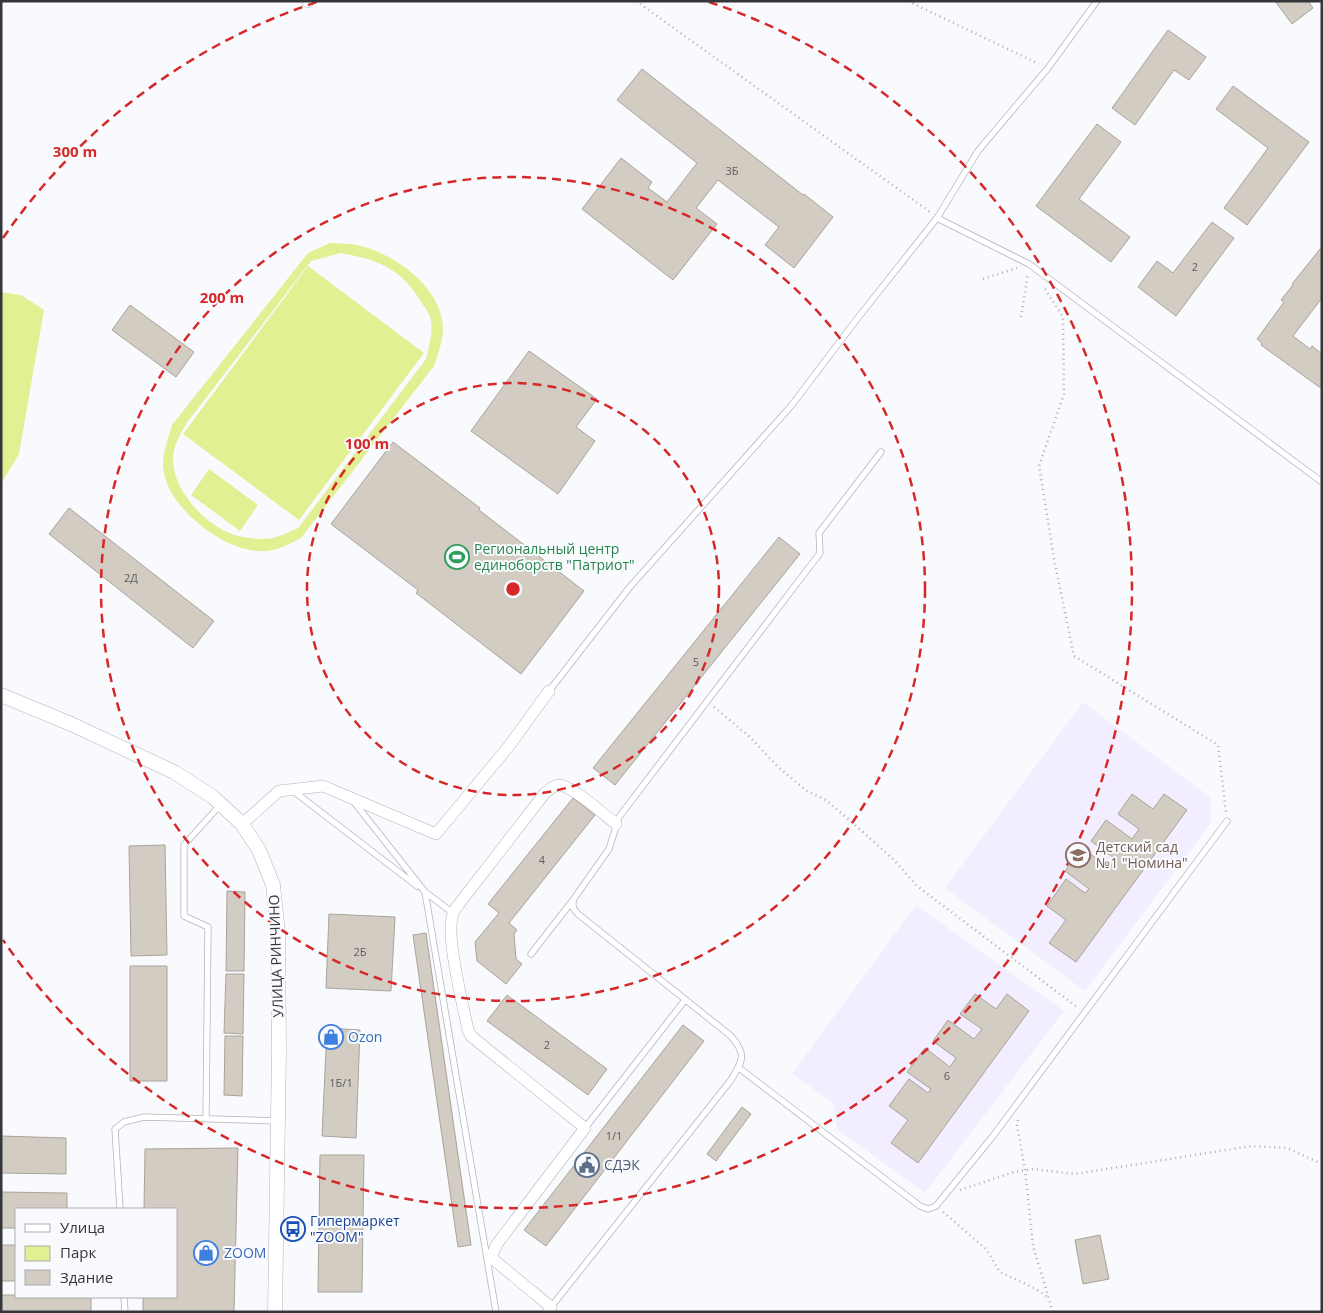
<svg xmlns="http://www.w3.org/2000/svg" width="1323" height="1313" viewBox="0 0 1323 1313" font-family="'Open Sans',sans-serif">
<style>
.education{fill:#f2edff}
.green{fill:#e2ef93;fill-rule:evenodd}
.building{fill:#d2ccc3;stroke:#a9a39a}
.lines{fill:none;stroke-linecap:round;stroke-linejoin:round}
.service-casing{stroke:#b2b4be;stroke-width:7}
.minor-casing{stroke:#b2b4be;stroke-width:12}
.tertiary-casing{stroke:#b2b4be;stroke-width:15}
.path{stroke:#acadb1;stroke-width:2.5;stroke-dasharray:1 4;stroke-linecap:butt}
.service{stroke:#fff;stroke-width:5.5}
.minor{stroke:#fff;stroke-width:11}
.tertiary{stroke:#fff;stroke-width:14}
.ring{fill:none;stroke:#d62828;stroke-width:2.5;stroke-dasharray:9 6}
.labels{text-anchor:middle;stroke-width:4;stroke-linejoin:round;paint-order:stroke}
.number-label{font-size:11px;fill:#5c5c5c}
.leisure-label{font-size:14px;fill:#27864d;stroke:#f9fafe;text-anchor:start}
.education-label{font-size:14px;fill:#785e54;stroke:#f9fafe;text-anchor:start}
.street-label{font-size:14px;fill:#35363a;stroke:#f9fafe}
.shop-label{font-size:14px;fill:#366cbe;stroke:#f9fafe;text-anchor:start}
.service-label{font-size:14px;fill:#4e5e75;stroke:#f9fafe;text-anchor:start}
.transit-label{font-size:14px;fill:#164399;stroke:#f9fafe;text-anchor:start}
.centre{fill:#d62828;stroke:#f9fafe;stroke-width:2.5}
.ring-label{font-size:15px;text-anchor:middle;font-weight:bold;fill:#d62828;stroke:#f9fafe;stroke-width:4;stroke-linejoin:round;paint-order:stroke}
</style>
<rect width="100%" height="100%" fill="#f9fafe"/>
<!-- education -->
<path class="education" d="M1083,702L1210,797L1211,823L1085,991L945,888Z
M916,905L1064,1011L925,1193L837,1129L833,1103L792,1074Z"/>
<!-- green -->
<path class="green" d="M330,243C340,244 351,243 361,246C396,255 442,288 443,328C443,340 438,355 434,366L301,538C289,544 279,550 265,551C226,554 165,507 163,466C163,452 168,439 172,425L308,253ZM341,253C377,260 400,267 420,300C423,305 428,311 430,317C434,330 429,346 426,359L299,527C286,534 273,540 258,539C250,538 239,537 232,534C204,524 173,490 173,459C173,446 180,435 186,424L311,261Z
M308,266L424,353L299,520L183,434Z
M1,292L21,295L44,310L19,454L1,484Z
M209,469L258,505L240,531L191,495Z"/>
<!-- building -->
<path class="building" d="M1275,1H1308L1313,8L1292,24Z
M1168,30L1206,57L1189,80L1174,70L1135,125L1112,108Z
M642,69L803,195L804,194L833,217L794,268L765,245L779,227L718,180L696,208L717,224L673,280L582,209L621,158L652,182L648,188L667,202L697,163L617,100Z
M1233,86L1309,142L1247,225L1224,208L1268,148L1216,109Z
M1097,124L1121,142L1079,199L1130,237L1111,262L1036,206Z
M1212,222L1234,238L1176,316L1138,287L1157,261L1173,273Z
M1320,249L1322,250V298L1293,336L1310,349L1312,346L1322,354V389L1261,345L1262,343L1257,339L1284,302L1281,300L1293,285L1292,284Z
M130,305L194,352L176,377L112,330Z
M529,351L597,399L576,427L595,441L558,494L471,431Z
M393,442L480,508L479,510L584,591L521,674L416,593L418,590L331,524Z
M69,508L214,621L193,648L49,534Z
M779,537L800,554L615,785L593,768Z
M1132,794L1153,809L1164,794L1187,810L1076,962L1049,943L1066,920L1047,906L1066,879L1085,893L1089,889L1065,871L1082,848L1107,866L1114,858L1091,841L1106,820L1132,839L1139,829L1118,814Z
M573,798L595,815L509,923L517,930L514,934L516,959L522,964L506,984L477,961L475,942L499,913L488,904Z
M165,845L167,955L131,956L129,846Z
M227,891L245,892L244,971H226Z
M329,914L395,917L391,991L326,988Z
M426,933L471,1245L458,1247L413,935Z
M130,966H167V1081H130Z
M226,974H244L243,1034L224,1033Z
M975,994L996,1009L1007,994L1029,1011L918,1163L891,1143L908,1120L889,1106L909,1079L928,1093L931,1089L907,1072L925,1048L950,1067L956,1058L933,1041L948,1020L974,1039L982,1029L960,1014Z
M507,995L607,1069L588,1095L487,1021Z
M683,1025L704,1041L546,1246L524,1230Z
M327,1028L360,1030L356,1138L322,1136Z
M225,1036H243L242,1096L224,1095Z
M742,1107L751,1114L716,1161L707,1154Z
M1,1136L66,1138V1174L1,1173Z
M238,1148L234,1312H143V1297H176V1209H144L145,1149Z
M320,1155H364L362,1292H318Z
M1,1192L67,1193V1209H16V1228H1Z
M1100,1235L1109,1279L1083,1284L1075,1240Z
M1,1245H16V1281H1Z
M1,1295H16V1297H91V1312H1Z"/>
<g class="lines">
<defs>
<path id="service" d="M937,218L1029,264L1322,482
M549,691L629,588L791,406L857,319L937,218L978,151L1048,68L1097,1
M292,790L417,886
M354,802L425,892L496,1312
M425,892L453,913
M531,954L573,900
M739,1068L920,1206L928,1209L936,1206L993,1136L1227,821
M206,1119L208,927L184,916V845L221,804
M585,1128L685,1000
M120,1209L115,1129L124,1122L144,1117L277,1121
M124,1297L125,1312
M551,1307L731,1080C743,1060 747,1055 731,1036L578,914L573,908V900L609,849L619,817L820,553L819,533L881,452"/>
<path id="minor" d="M308,2V1
M242,824L279,791L323,786L436,834L509,746L549,691
M548,1312L551,1307L500,1265L494,1260L492,1255L497,1244L585,1128L471,1036L468,1030C463,1005 445,934 453,914C454,910 457,907 459,904L545,793C549,790 554,785 559,785C571,785 606,816 616,824"/>
<path id="tertiary" d="M1,695L71,724L174,772L213,797L242,824L259,850L273,885L278,933L279,1051L275,1312"/>
</defs>
<!-- service casing -->
<use href="#service" class="service-casing"/>
<!-- minor casing -->
<use href="#minor" class="minor-casing"/>
<!-- tertiary casing -->
<use href="#tertiary" class="tertiary-casing"/>
<!-- path -->
<path class="path" d="M636,1L930,212
M908,1L1039,64
M983,279L1017,268
M1045,289L1063,317L1064,394L1039,466L1055,564L1074,656L1218,745L1226,812
M1021,317L1028,273
M714,707L750,737L778,767L807,791L826,800L855,825L894,860L917,886L1077,1007
M1018,1120L1017,1125L1025,1170L1033,1246L1053,1312
M960,1190L1014,1172L1033,1169L1075,1174L1252,1146L1287,1148L1322,1164
M943,1212L986,1249L1000,1272L1036,1289L1049,1298"/>
<!-- service -->
<use href="#service" class="service"/>
<!-- minor -->
<use href="#minor" class="minor"/>
<!-- tertiary -->
<use href="#tertiary" class="tertiary"/>
</g>
<!-- distance rings -->
<g class="ring">
<circle cx="513" cy="589" r="206"/>
<circle cx="513" cy="589" r="412"/>
<path d="M3 238A619 619 0 0 1 317 2M709 2A619 619 0 1 1 3 940"/>
</g>
<!-- icons -->
<defs>
<symbol id="stadium-ring" viewBox="-11 -11 22 22"><circle r="9.5" fill="#f9fafe" stroke="#2e9e5b" stroke-width="1.5"/><path d="M0-5a6.5 5 0 1 0 0 10a6.5 5 0 1 0 0-10ZM-3.5-1.8h7v3.6h-7Z" fill="#2e9e5b"/></symbol>
<symbol id="school-ring" viewBox="-11 -11 22 22"><circle r="9.5" fill="#f9fafe" stroke="#8d6e63" stroke-width="1.5"/><path d="M0-5L7-2L0 1L-7-2ZM-4 1L0 2.5L4 1V4Q0 6-4 4Z" fill="#8d6e63"/></symbol>
<symbol id="shop-ring" viewBox="-11 -11 22 22"><circle r="9.5" fill="#f9fafe" stroke="#3f7fe0" stroke-width="1.5"/><path d="M-5-2.5h2.3a2.7 3.5 0 0 1 5.4 0H5L5.5 6h-11ZM-1.5-2.5h3a1.5 2.3 0 0 0-3 0Z" fill="#3f7fe0"/></symbol>
<symbol id="civic-ring" viewBox="-11 -11 22 22"><circle r="9.5" fill="#f9fafe" stroke="#5c6f8a" stroke-width="1.5"/><path d="M-.6-6.5H3V-4.5H.6V-3L4-1V1h2V6H-6V1h2V-1L-.6-3ZM-1.2 2.5V6h2.4V2.5Z" fill="#5c6f8a"/></symbol>
<symbol id="bus-ring" viewBox="-11 -11 22 22"><circle r="9.5" fill="#f9fafe" stroke="#1a4fb4" stroke-width="1.5"/><path d="M-5-6H5V4H4V6H2V4H-2V6H-4V4H-5ZM-3.5-4V0h7V-4ZM-3.5 1.2v1.5H-2V1.2ZM2 1.2v1.5H3.5V1.2Z" fill="#1a4fb4"/></symbol>
</defs>
<g fill-rule="evenodd">
<use href="#stadium-ring" x="443" y="543" width="28" height="28"/>
<use href="#school-ring" x="1064" y="841" width="28" height="28"/>
<use href="#shop-ring" x="317" y="1023" width="28" height="28"/>
<use href="#civic-ring" x="573" y="1151" width="28" height="28"/>
<use href="#bus-ring" x="279" y="1215" width="28" height="28"/>
<use href="#shop-ring" x="192" y="1239" width="28" height="28"/>
</g>
<g class="labels">
<!-- number labels -->
<g class="number-label">
<text x="732" y="175">3Б</text>
<text x="1195" y="271">2</text>
<text x="131" y="582">2Д</text>
<text x="696" y="666">5</text>
<text x="542" y="864">4</text>
<text x="360" y="956">2Б</text>
<text x="547" y="1049">2</text>
<text x="947" y="1080">6</text>
<text x="341" y="1087">1Б/1</text>
<text x="614" y="1140">1/1</text>
</g>
<!-- leisure labels -->
<g class="leisure-label">
<text x="474" y="554">Региональный центр<tspan x="474" dy="16">единоборств "Патриот"</tspan></text>
</g>
<!-- education labels -->
<g class="education-label">
<text x="1096" y="852">Детский сад<tspan x="1096" dy="16">№1 "Номина"</tspan></text>
</g>
<!-- street labels -->
<g class="street-label">
<text transform="translate(276 956) rotate(-92)" y="5">УЛИЦА РИНЧИНО</text>
</g>
<!-- shop labels -->
<g class="shop-label">
<text x="348" y="1042">Ozon</text>
<text x="224" y="1258">ZOOM</text>
</g>
<!-- service labels -->
<g class="service-label">
<text x="604" y="1170">СДЭК</text>
</g>
<!-- transit labels -->
<g class="transit-label">
<text x="310" y="1226">Гипермаркет<tspan x="310" dy="16">"ZOOM"</tspan></text>
</g>
</g>
<circle cx="513" cy="589" r="8" class="centre"/>
<g class="ring-label">
<text x="75" y="157">300 m</text>
<text x="222" y="303">200 m</text>
<text x="367" y="449">100 m</text>
</g>
<!-- border -->
<rect width="1323" height="1313" fill="none" stroke="#35363a" stroke-width="5"/>
<!-- legend -->
<rect x="15" y="1208" width="162" height="90" fill="#f9fafe" stroke="#abacb0"/>
<rect x="25" y="1224" width="25" height="8" fill="#ffffff" stroke="#abacb0"/>
<text x="60" y="1233" font-size="15" fill="#35363a">Улица</text>
<rect x="25" y="1246" width="25" height="15" fill="#e2ef93" stroke="#abacb0"/>
<text x="60" y="1258" font-size="15" fill="#35363a">Парк</text>
<rect x="25" y="1270" width="25" height="15" fill="#d2ccc3" stroke="#abacb0"/>
<text x="60" y="1283" font-size="15" fill="#35363a">Здание</text>
</svg>
